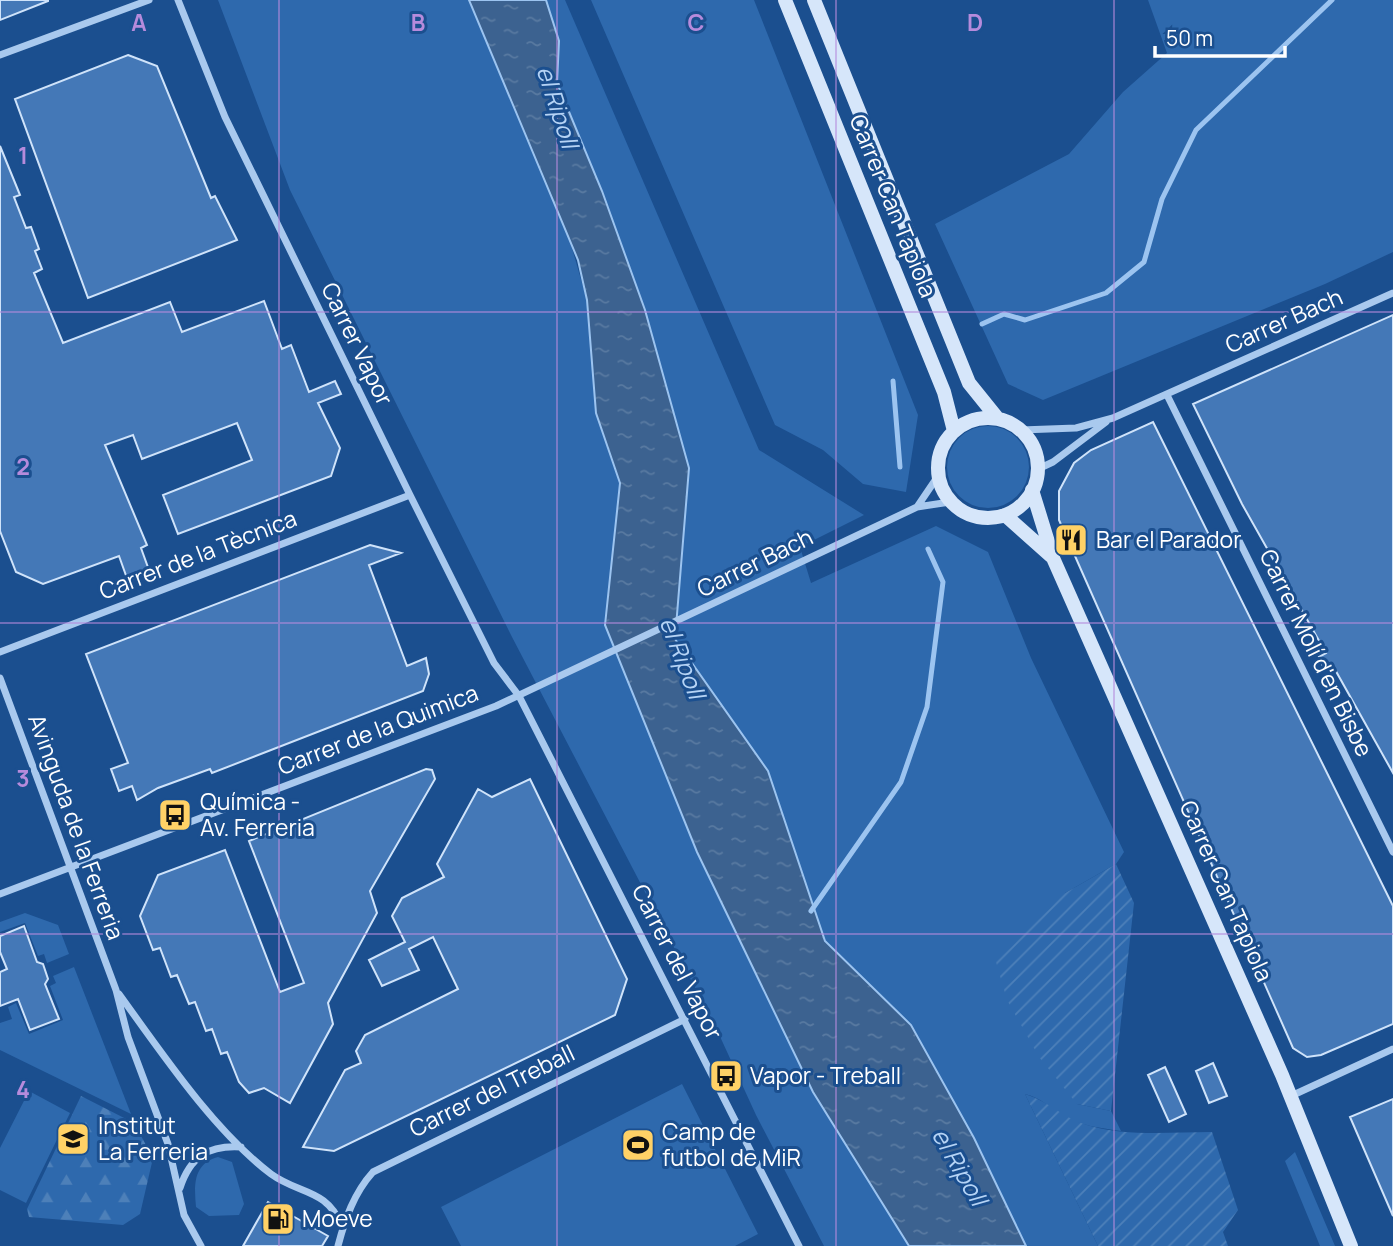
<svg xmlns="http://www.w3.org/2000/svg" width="1393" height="1246" viewBox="0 0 1393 1246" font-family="Manrope,sans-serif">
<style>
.green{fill:#2e69ad}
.forest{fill:url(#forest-firs)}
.garden{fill:url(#garden-furrows)}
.water{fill:url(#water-ripples);stroke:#9cc4f0;stroke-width:2}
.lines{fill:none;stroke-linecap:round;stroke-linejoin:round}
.stream{stroke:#9cc4f0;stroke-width:5}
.building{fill:#4478b7;stroke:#cfe3fa;stroke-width:2}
.street{stroke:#a9c9ee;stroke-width:7}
.secondary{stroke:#d6e6fa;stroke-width:14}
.grid{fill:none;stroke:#b68bdc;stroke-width:2;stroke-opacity:0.55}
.labels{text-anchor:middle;stroke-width:6;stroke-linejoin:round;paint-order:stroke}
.street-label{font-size:23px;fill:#fff;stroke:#1b4f8f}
.poi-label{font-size:23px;fill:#fff;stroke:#1b4f8f;text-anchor:start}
.water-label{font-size:24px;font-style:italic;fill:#b5d3f5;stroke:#1b4f8f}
.grid-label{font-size:23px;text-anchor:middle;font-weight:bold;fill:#b68bdc;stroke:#1b4f8f;stroke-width:6;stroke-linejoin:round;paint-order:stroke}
</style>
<defs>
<pattern id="forest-firs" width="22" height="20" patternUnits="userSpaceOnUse" patternTransform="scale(1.75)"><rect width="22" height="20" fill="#2e69ad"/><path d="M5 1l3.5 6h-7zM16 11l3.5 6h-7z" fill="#4d80b9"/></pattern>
<pattern id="garden-furrows" width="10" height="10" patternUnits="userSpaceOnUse" patternTransform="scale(1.75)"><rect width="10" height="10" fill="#2e69ad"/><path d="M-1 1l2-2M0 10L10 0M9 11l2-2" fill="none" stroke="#4d80b9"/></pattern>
<pattern id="water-ripples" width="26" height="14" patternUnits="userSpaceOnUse" patternTransform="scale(1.75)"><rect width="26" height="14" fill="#3c6290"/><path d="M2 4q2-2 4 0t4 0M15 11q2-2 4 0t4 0" fill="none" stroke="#597aa1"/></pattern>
</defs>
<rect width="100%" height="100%" fill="#1b4f8f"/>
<!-- green -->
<path class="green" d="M218,0H469L565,224L587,300L596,413L620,483L605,625L697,852L813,1092L909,1246H824L756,1115L717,1030L512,637L290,190Z
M546,0H565L759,450L864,515L800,547L811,583L936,526L988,552L1031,658L1124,852L1116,864L1065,893L1077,1104L1111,1111L1121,1131C1101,1128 1081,1126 1063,1116C1049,1108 1042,1098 1025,1094L1098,1246H1026L974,1138L911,1025L825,941L768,771L675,639L689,468L645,310L602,191L557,83L559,41Z
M591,0H754L918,415L906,492L863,484L823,450L775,425Z
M1148,0H1393V252L1325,284L1043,400L1008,384L935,224L1069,154L1123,92L1167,53Z
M947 467a41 41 0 1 1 82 0a41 41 0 1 1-82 0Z
M25,913L58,925L69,954L47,963L44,954L38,956L25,923L0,932V922Z
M74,967L131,1114L0,1050V1023L12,1019L8,1007L16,1003L29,1034L63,1020L50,986L56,983L53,976Z
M682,1084L758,1234L735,1246H461L441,1207Z
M29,1091L70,1113L26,1203L0,1190V1148Z
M1295,1152L1335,1246H1320L1285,1161Z
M218,1157L232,1162L244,1204L239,1215L209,1216L196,1207C194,1185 193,1164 218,1157Z"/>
<!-- forest -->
<path class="forest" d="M81,1096L134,1123L153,1158L140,1214L123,1225L29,1217L27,1209Z"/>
<!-- garden -->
<path class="garden" d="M1116,864L1134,903L1111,1111L1077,1104L1039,1057L1007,1000L994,955L1065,893Z
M1025,1094C1048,1101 1063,1118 1087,1125C1126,1137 1172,1132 1212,1132L1238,1210L1223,1232L1228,1246H1098Z"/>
<!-- water -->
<path class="water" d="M469,0H546L559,41L557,83L602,191L645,310L689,468L675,639L768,771L825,941L911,1025L974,1138L1026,1246H909L813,1092L697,852L605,625L620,483L596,413L587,300L578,260Z"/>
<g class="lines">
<!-- stream -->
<path class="stream" d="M982,324L1004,314L1025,320L1106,293L1144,262L1162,199L1196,130L1332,0
M893,381L900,467
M811,911L901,782L927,707L943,582L928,549"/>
</g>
<!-- building -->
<path class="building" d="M0,0H48V1L0,20Z
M128,55L157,66L211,198L215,196L237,240L88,298L15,99Z
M0,146L20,195L14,197L26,228L31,227L39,249L35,251L42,269L34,273L63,343L170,302L182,332L264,301L282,349L291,345L309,392L335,381L341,394L318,403L340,448L331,476L178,534L163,495L252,460L237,423L142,459L133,435L105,445L147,545L141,548L150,573L128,581L119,556L43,584L16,572L0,531Z
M1393,315V773L1333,666L1325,671L1319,657L1326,653L1242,504L1193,404Z
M1153,422L1393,906V1024L1321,1055L1307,1057L1293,1048L1059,520V491L1074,463L1091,450Z
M370,545L401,553L369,565L407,666L426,658L429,674L423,691L212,773L210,769L158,788L137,800L132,786L119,791L111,769L128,763L86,654Z
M426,769L432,770L435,779L370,891L377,913L328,1003L333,1024L290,1103L264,1088L249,1093L239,1082L227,1052L221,1054L212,1029L206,1031L195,1002L189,1004L177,975L171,977L160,948L153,950L140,916L158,875L225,850L280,992L304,983L249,841Z
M530,779L627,979L615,1015L334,1151L303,1147L345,1070L361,1063L356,1051L365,1035L458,989L433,937L409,949L419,970L382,986L369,960L405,942L392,916L402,898L444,877L437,864L478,789L492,797Z
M24,926L37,962L43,964L48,979L45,984L59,1019L30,1030L18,999L0,1006V972L7,969L0,952V936Z
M1213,1063L1227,1096L1209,1103L1196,1071Z
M1165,1067L1186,1114L1169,1122L1148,1075Z
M1393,1099V1216L1350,1117Z
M268,1202L328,1236L322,1246H243Z"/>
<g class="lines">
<!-- street -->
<path class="street" d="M178,0L225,117L410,495L494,663L519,696L799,1246
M0,55L149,0
M1167,395L1393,852
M1021,430L1076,428L1113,418L1393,293
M1038,469L1053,462L1106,422
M917,507L938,476
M0,652L410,495
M0,678L116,990L128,1037L168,1144L184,1215L201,1246
M0,894L496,706L917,507L950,502
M119,994C161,1052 214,1131 271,1174C300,1195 326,1188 342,1226
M1291,1096L1393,1049
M180,1188C190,1157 208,1145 241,1147
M338,1246C345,1219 354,1193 373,1172L685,1019"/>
<!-- secondary -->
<path class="secondary" d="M785,0L944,392L954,431
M814,0L969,383L998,419
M938 468a50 50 0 1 1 100 0a50 50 0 1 1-100 0Z
M1032,490L1053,558L1282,1075L1351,1246
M1005,515L1051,556"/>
</g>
<!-- grid -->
<path class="grid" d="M279,0V1246M557,0V1246M836,0V1246M1114,0V1246M0,312H1393M0,623H1393M0,934H1393"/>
<!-- icons -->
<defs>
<symbol id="restaurant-square" viewBox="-11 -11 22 22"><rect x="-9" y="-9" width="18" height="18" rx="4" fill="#ffd166" stroke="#1b4f8f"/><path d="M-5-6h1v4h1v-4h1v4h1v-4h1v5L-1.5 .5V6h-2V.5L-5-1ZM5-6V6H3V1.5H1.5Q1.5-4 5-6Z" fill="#111"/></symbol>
<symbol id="bus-square" viewBox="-11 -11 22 22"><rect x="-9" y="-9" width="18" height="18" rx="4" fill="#ffd166" stroke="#1b4f8f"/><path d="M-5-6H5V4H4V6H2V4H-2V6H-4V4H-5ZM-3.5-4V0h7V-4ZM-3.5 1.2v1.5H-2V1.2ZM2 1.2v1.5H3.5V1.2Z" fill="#111"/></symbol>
<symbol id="school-square" viewBox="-11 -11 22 22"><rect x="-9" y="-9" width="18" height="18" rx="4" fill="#ffd166" stroke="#1b4f8f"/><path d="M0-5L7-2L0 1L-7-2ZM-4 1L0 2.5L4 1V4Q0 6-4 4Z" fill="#111"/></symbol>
<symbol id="stadium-square" viewBox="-11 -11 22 22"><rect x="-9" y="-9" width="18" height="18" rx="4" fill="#ffd166" stroke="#1b4f8f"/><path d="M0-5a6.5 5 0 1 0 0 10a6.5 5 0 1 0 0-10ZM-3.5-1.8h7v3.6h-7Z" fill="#111"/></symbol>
<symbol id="fuel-square" viewBox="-11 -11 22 22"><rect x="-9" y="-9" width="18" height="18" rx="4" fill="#ffd166" stroke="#1b4f8f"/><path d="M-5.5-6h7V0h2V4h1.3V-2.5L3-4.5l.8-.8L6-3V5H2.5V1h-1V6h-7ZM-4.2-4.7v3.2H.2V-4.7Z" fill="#111"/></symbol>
</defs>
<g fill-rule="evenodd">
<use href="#restaurant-square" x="1052" y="521" width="38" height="38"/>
<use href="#bus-square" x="156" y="796" width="38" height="38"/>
<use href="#bus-square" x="707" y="1057" width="38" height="38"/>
<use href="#school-square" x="54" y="1120" width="38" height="38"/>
<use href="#stadium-square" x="619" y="1126" width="38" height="38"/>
<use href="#fuel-square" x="259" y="1200" width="38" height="38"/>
</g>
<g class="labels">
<!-- street labels -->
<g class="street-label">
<text transform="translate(893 206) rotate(68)" y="8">Carrer Can Tapiola</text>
<text transform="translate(1284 321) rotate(-24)" y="8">Carrer Bach</text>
<text transform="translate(357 344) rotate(64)" y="8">Carrer Vapor</text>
<text transform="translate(198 555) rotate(-21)" y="8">Carrer de la Tècnica</text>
<text transform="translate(755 563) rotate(-26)" y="8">Carrer Bach</text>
<text transform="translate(1316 653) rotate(64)" y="8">Carrer Molí d'en Bisbe</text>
<text transform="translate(378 730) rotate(-21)" y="8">Carrer de la Quimica</text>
<text transform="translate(76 827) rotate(70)" y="8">Avinguda de la Ferreria</text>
<text transform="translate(1226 891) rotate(66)" y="8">Carrer Can Tapiola</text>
<text transform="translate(677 962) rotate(63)" y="8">Carrer del Vapor</text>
<text transform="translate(492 1091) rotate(-26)" y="8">Carrer del Treball</text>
</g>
<!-- poi labels -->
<g class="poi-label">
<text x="1096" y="548">Bar el Parador</text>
<text x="200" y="810">Química -<tspan x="200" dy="26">Av. Ferreria</tspan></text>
<text x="750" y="1084">Vapor - Treball</text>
<text x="98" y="1134">Institut<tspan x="98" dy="26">La Ferreria</tspan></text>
<text x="662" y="1140">Camp de<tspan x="662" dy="26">futbol de MiR</tspan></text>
<text x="302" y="1227">Moeve</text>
</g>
<!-- water labels -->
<g class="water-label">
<text transform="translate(557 107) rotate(72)" y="8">el Ripoll</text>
<text transform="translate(682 658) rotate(69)" y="8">el Ripoll</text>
<text transform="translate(959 1167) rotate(60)" y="8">el Ripoll</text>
</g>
</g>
<g class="grid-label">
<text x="139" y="31">A</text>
<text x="418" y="31">B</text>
<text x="696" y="31">C</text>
<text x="975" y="31">D</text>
<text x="23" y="164">1</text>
<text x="23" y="475">2</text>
<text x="23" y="787">3</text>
<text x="23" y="1098">4</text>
</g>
<!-- scale -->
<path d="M1155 46v10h130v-10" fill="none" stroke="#ffffff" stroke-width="3.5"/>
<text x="1166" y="46" font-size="21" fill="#ffffff" stroke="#1b4f8f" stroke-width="5" paint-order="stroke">50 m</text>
</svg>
